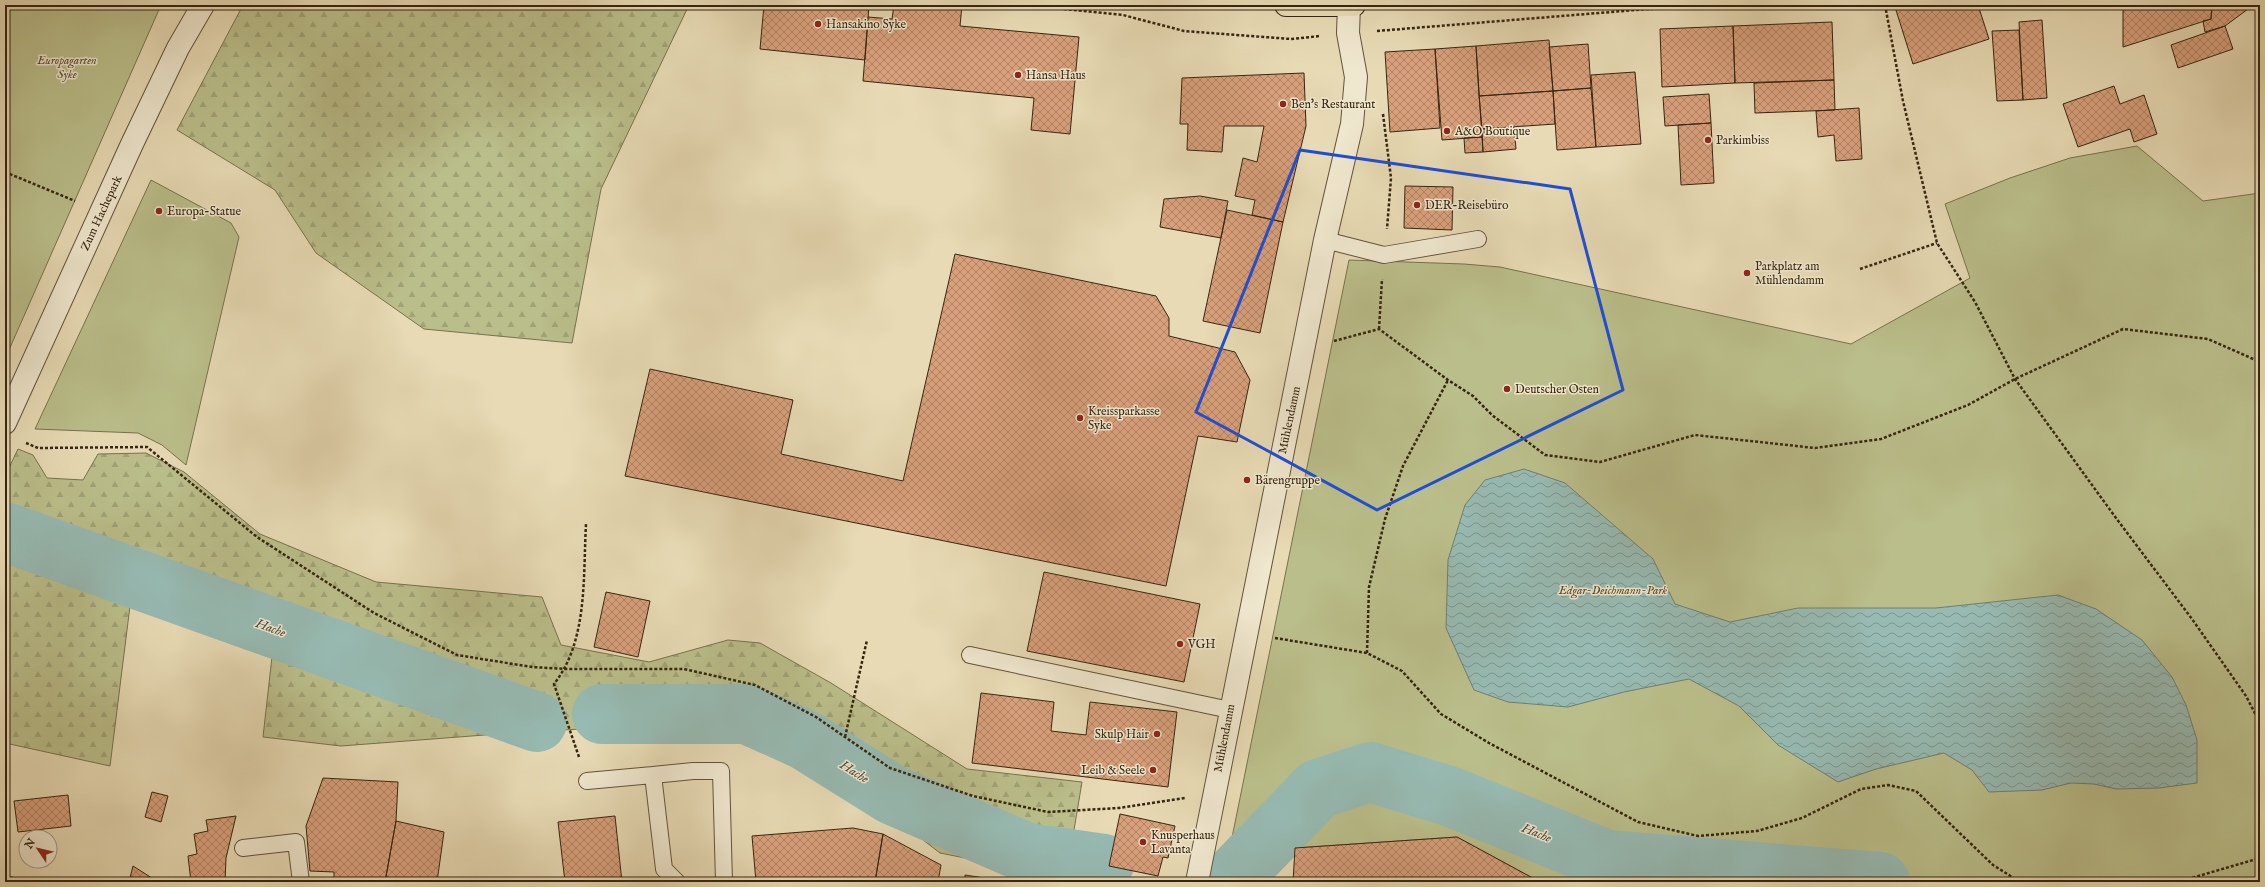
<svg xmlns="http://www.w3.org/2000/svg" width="2265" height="887" viewBox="0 0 2265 887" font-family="'IM FELL English',serif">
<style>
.green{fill:#babe8a;stroke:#78724d}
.forest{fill:url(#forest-firs);stroke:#78724d}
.water{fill:url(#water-waves);stroke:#707e71}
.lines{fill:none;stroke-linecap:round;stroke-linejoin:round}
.river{stroke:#97bab2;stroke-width:60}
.building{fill:url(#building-cross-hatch);stroke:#362510}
.service-casing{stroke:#625239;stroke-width:18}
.minor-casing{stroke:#625239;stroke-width:24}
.primary-casing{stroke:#362510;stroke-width:24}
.path{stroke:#362510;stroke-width:2.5;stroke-dasharray:3 2;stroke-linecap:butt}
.service{stroke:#efe7ce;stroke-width:16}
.minor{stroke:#efe7ce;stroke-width:22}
.primary{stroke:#e7dab4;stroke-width:22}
.marked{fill:none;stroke:#1d4ed8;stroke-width:3;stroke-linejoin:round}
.poi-dot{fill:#8f2418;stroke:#efe7ce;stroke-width:1.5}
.labels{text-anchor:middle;stroke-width:3;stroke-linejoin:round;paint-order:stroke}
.poi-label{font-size:12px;fill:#362510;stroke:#efe7ce;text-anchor:start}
.park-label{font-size:12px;font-style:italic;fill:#574b2e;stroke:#efe7ce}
.street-label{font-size:12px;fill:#362510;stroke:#efe7ce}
.water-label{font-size:13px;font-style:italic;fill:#4e4a38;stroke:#efe7ce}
</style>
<defs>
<pattern id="forest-firs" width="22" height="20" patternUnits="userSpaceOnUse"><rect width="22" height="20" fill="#babe8a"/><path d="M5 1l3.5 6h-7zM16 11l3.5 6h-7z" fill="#a0a376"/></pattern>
<pattern id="water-waves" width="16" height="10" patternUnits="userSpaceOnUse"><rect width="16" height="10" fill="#97bab2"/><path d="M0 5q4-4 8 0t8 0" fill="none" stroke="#7c978f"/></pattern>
<pattern id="building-cross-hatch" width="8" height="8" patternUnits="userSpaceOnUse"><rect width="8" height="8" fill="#d8a07b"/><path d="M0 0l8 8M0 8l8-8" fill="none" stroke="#b08263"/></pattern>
</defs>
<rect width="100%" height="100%" fill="#e7dab4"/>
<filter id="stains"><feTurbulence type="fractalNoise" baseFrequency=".005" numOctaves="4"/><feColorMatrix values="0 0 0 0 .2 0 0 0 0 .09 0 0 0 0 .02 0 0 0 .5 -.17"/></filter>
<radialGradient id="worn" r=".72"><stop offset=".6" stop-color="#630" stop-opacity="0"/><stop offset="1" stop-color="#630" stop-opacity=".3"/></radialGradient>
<!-- green -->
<path class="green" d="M5,5H161L5,359Z
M2137,146L2203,201L2260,193V882H1540L1457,837L1295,848L1276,870L1260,882H1223L1349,260L1464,264L1500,267L1851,344L1970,278L1945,204L2010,178L2070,158Z
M151,180L231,223L239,237L186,465L162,445L138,433L35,429Z"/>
<!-- forest -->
<path class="forest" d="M243,5H689L601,189L572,343L424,329L316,253L275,190L177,130Z
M18,449L33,455L47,478L83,480L98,454L146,453L184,472L260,534L376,582L542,597L561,645L649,662L728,640L760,643L831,683L967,769L1082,782L1066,878L940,853L874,802L850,777L746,722L537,731L341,746L263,737L277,612L131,598L110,766L5,743V476Z"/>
<!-- water -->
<path class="water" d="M1524,469L1565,483L1653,559L1675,604L1730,622L1798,608H1936L2058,595L2096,609L2142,640L2172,677L2186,705L2197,740V783L2159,788L2116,789L2094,784L2071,783L2042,790L1989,792L1972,770L1944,753L1876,769L1838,782L1778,745L1739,706L1689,679L1624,692L1568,707L1508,702L1474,690L1446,628L1448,560L1465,505L1485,480Z"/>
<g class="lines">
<!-- river -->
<path class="river" d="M5,532L537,722
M602,714H747L805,740L893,795L1027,853L1104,864
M1236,874L1318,789L1370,772L1449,796L1607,860L1880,882"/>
</g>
<!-- building -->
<path class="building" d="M764,5H869L865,60L760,49Z
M894,5H962L960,26L1079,37L1070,134L1031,130L1034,98L863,81L868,17L892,19Z
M1900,5H1978L1989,39L1913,64L1895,7Z
M2123,5H2212L2211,19L2123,47Z
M2212,5H2248V9L2225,26L2205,32L2203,21L2211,19Z
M2042,20L2047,98L2023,100L2019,22Z
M1832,22L1834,80L1735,83L1733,26Z
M1733,26L1735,83L1662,87L1660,29Z
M2225,26L2233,49L2178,68L2171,45Z
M2019,30L2023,100L1997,101L1992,31Z
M1549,40L1553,91L1479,96L1476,46Z
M1588,44L1591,88L1553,91L1549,47Z
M1476,46L1482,137L1442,140L1435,49Z
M1435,49L1440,128L1390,132L1385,52Z
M1635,72L1641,144L1596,147L1591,75Z
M1304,73L1306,126L1283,222L1252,215L1255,200L1235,196L1243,158L1257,162L1264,126H1224L1222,152L1187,150L1188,124H1180L1182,78Z
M1834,80L1835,110L1755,113L1754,83Z
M2114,86L2120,104L2144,95L2157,134L2134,142L2130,129L2078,147L2063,104Z
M1591,88L1596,147L1557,150L1553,91Z
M1553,91L1555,124L1482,129L1479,96Z
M1709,94L1711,123L1665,126L1663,97Z
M1859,108L1862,159L1836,161L1834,135L1818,137L1816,111Z
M1711,123L1714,183L1681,185L1678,125Z
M1514,127L1516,149L1483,152L1482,129Z
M1482,137L1483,152L1465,153L1464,138Z
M1405,186L1453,187L1452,230L1404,228Z
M1200,196L1228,201L1221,238L1160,227L1164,199Z
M1227,210L1283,222L1260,333L1203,321Z
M955,254L1156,296L1169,318V336L1235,352L1250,380L1237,442L1198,436L1166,586L625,476L650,369L793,400L781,454L903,481Z
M1044,572L1200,604L1184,682L1027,651Z
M606,592L650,601L638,657L594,647Z
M981,693L1054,702L1051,731L1086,735L1090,702L1177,712L1168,787L972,763Z
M323,778L398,782L396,821L385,882H334V872L310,871L306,826Z
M152,792L168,796L161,822L145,817Z
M68,795L71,826L18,832L14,801Z
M1120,814L1175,826L1168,858L1163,857L1158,876L1109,866Z
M236,816L226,858L225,882H191L188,856L197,854L194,834L208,831L206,820Z
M615,816L622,882H565L558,822Z
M396,821L444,832L437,882H385Z
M853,828L883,834L875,882H756L752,836Z
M883,834L941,865L938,882H875Z
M1457,837L1540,882H1293L1295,848Z
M133,866L155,880V882H129Z
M965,875L1010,882H965Z
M5,877H13V882H5Z"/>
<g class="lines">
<defs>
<path id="service" d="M1325,240L1384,255L1478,239
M970,655L1230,710
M653,775L693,771H721L724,882
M587,781L653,775L664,869L677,882
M243,848L296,842L301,882"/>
<path id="minor" d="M5,423L132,144L178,48L203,5
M1197,882L1325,240L1352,124L1356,77L1348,33L1349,5"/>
<path id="primary" d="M1286,5H1354"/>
</defs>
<!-- service casing -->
<use href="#service" class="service-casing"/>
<!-- minor casing -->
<use href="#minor" class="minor-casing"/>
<!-- primary casing -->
<use href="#primary" class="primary-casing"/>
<!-- path -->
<path class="path" d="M1024,5L1123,15L1184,31L1291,39L1320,36
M1885,5L1903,101L1937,243L1975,302L2015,379L2116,518L2192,619L2246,696L2260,723
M1377,31L1648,9L1762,5
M1383,114L1391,178L1387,229
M5,172L75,201
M1860,269L1937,243
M1379,329L1382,279
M1334,341L1379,329L1448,380L1473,396L1492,415L1545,455L1600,462L1695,435L1815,448L1881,439L1968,405L2015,379L2123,329L2208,339L2260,362
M26,443L38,448L147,447L257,537L374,613L457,655L532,667L566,669H684L755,685L816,717L890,768L973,796L1048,812L1119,808L1185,798
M1275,638L1367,653L1402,671L1441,714L1489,743L1638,822L1698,836L1757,831L1802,818L1861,789L1888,785L1916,791L1993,865L2020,882
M1367,653L1369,587L1385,519L1403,466L1448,380
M845,737L867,640
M579,757L554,684C588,641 583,577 586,524
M2178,882L2260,858"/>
<!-- service -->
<use href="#service" class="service"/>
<!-- minor -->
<use href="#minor" class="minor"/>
<!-- primary -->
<use href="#primary" class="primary"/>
</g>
<!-- marked area -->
<path class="marked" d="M1300,150L1570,189L1623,390L1377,510L1196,412Z"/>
<!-- markers -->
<g class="poi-dot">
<circle cx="818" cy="24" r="4"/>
<circle cx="1018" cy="75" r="4"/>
<circle cx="1283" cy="104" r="4"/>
<circle cx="1447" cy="131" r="4"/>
<circle cx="1708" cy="140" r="4"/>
<circle cx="1417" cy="205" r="4"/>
<circle cx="159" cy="211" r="4"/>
<circle cx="1747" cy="273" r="4"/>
<circle cx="1507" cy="389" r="4"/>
<circle cx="1080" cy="418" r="4"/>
<circle cx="1247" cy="480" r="4"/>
<circle cx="1180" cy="644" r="4"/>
<circle cx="1157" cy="734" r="4"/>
<circle cx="1153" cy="770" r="4"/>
<circle cx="1143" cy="842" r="4"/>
</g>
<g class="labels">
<!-- poi labels -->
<g class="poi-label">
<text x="826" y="28">Hansakino Syke</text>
<text x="1026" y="79">Hansa Haus</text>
<text x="1291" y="108">Ben's Restaurant</text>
<text x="1455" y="135">A&amp;O Boutique</text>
<text x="1716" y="144">Parkimbiss</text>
<text x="1425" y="209">DER-Reisebüro</text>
<text x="167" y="215">Europa-Statue</text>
<text x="1755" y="270">Parkplatz am<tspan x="1755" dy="14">Mühlendamm</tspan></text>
<text x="1515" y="393">Deutscher Osten</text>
<text x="1088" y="415">Kreissparkasse<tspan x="1088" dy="14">Syke</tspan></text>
<text x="1255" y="484">Bärengruppe</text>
<text x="1188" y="648">VGH</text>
<text x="1149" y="738" text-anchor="end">Skulp Hair</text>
<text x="1145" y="774" text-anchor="end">Leib &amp; Seele</text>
<text x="1151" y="839">Knusperhaus<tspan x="1151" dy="14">Lavanta</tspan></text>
</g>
<!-- park labels -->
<g class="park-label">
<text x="67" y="64">Europagarten<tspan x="67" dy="14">Syke</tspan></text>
<text x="1613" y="594">Edgar-Deichmann-Park</text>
</g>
<!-- street labels -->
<g class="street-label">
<text transform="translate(101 213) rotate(-65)" y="4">Zum Hachepark</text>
<text transform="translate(1289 420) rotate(-78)" y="4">Mühlendamm</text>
<text transform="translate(1224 738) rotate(-79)" y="4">Mühlendamm</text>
</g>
<!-- water labels -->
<g class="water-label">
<text transform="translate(271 627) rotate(20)" y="5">Hache</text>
<text transform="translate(855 771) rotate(32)" y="5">Hache</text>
<text transform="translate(1537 832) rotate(22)" y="5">Hache</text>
</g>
</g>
<!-- margin -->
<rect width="2265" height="887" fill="none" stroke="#e7dab4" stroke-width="20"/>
<rect x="6" y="6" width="2253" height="875" fill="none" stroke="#362510" stroke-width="2"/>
<rect x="10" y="10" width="2245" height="867" fill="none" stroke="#362510"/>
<!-- north arrow -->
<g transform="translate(38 849) rotate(305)"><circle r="19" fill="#efe7ce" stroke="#a59982"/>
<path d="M0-3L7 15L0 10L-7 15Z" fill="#8f2418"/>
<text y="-6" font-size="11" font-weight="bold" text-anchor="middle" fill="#362510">N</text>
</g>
<rect width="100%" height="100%" filter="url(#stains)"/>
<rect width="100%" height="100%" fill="url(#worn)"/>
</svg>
